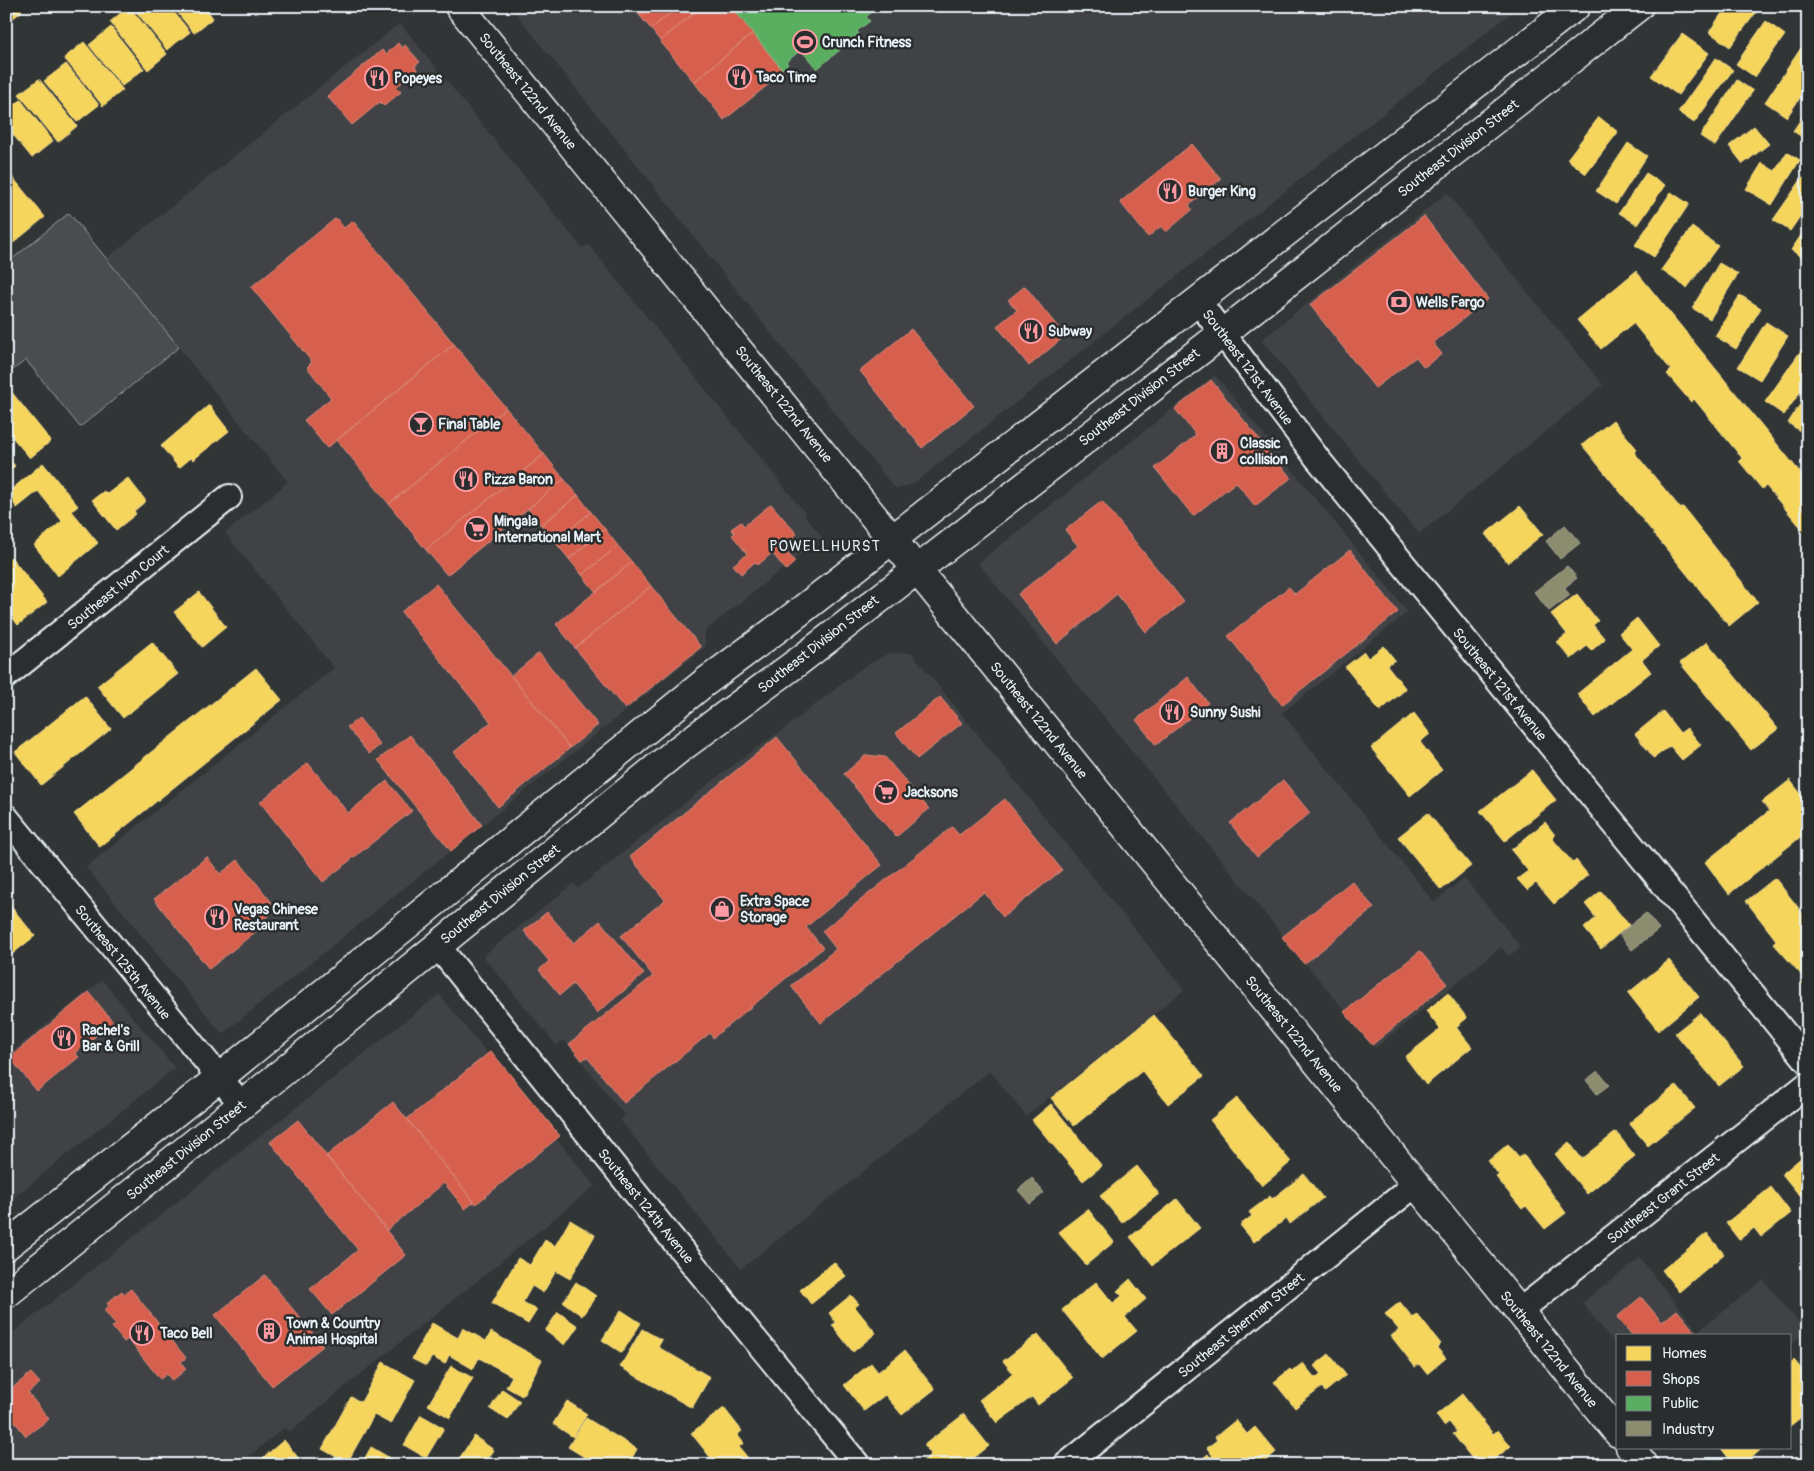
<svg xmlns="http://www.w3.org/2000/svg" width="1814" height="1471" viewBox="0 0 1814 1471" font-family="Pangolin,sans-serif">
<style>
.built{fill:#3f4244}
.green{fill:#494d4f;stroke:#989fa4}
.homes{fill:#f6d55c;stroke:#f2dd8b}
.shops{fill:#d6604d;stroke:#db8c80}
.public{fill:#5aae61;stroke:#85c28e}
.industry{fill:#8c8c6e;stroke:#a8aa97}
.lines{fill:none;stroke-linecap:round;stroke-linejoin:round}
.minor-casing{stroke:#e8f1f8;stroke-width:28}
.primary-casing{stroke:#e8f1f8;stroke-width:31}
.minor{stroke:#2a2d2e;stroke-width:24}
.primary{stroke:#2a2d2e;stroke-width:28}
.labels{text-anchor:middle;stroke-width:5;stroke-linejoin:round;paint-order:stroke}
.poi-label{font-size:14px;font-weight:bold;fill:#e8f1f8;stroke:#2a2d2e;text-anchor:start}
.street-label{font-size:14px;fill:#e8f1f8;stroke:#2a2d2e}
.neighbourhood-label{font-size:15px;letter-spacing:1px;fill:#e8f1f8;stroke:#2a2d2e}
</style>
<rect width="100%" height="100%" fill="#323536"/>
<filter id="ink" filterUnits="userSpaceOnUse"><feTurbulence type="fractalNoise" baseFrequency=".02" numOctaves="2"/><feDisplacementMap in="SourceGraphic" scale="10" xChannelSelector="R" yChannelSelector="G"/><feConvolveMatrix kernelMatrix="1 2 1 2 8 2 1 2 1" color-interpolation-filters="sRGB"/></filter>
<g filter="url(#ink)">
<!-- built -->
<path class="built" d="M510,6H1520L913,484L898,489L892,485Z
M400,23L582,248L588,244L806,514L805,516L822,537L705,631V647L222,1034L86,867L334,668L225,533L288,482L106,259Z
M1447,193L1603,385L1419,534L1261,340Z
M1215,375L1408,612L1282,713L1434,902L1464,878L1521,947L1509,956L1501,947L1375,1048L978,563Z
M889,653H912L1184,990L1026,1116L990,1071L741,1269L620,1120L625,1116L564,1040L557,1046L483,956L574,883L578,888L734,764L788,726L862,668Z
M102,980L175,1068L6,1204V1056Z
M439,994L595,1186L289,1432L285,1427L238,1465H6V1338Z
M1640,1258L1698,1331L1763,1280L1807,1332L1790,1345V1335H1618V1348L1582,1303Z"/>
<!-- green -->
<path class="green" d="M69,213L179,347L80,427L26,360L6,375V264Z"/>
<!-- homes -->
<path class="homes" d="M6,6H19L22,11L6,24Z
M129,6L167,54L148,70L110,22Z
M137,6H169L190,32L167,50L134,9Z
M172,6H204L213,18L194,33Z
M1727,6H1761L1730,47L1709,32Z
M1766,21L1785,35L1755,77L1736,64Z
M111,27L144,69L122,86L89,45Z
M1682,34L1709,53L1678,95L1651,76Z
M84,42L123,90L103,106L64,58Z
M1801,48L1808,52V86L1787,117L1765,102Z
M1716,58L1733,70L1694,123L1678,112Z
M66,64L99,105L77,122L44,81Z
M39,79L77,126L58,142L19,94Z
M1737,80L1753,91L1715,146L1700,136Z
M21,100L53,141L32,158L6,126V111Z
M1808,108V141L1793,131Z
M1599,117L1618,132L1586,174L1567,159Z
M1754,126L1769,144L1743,164L1729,146Z
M1628,143L1647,156L1616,204L1596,191Z
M1787,152L1800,160L1772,205L1746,189L1762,163L1775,171Z
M6,169L45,217L11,245L6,240Z
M1646,173L1665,185L1638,225L1619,213Z
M1803,177L1808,180V205L1790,231L1773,220Z
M1671,192L1689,204L1654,257L1635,245Z
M1808,225V261L1791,250Z
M1692,227L1718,246L1687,288L1661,270Z
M1719,263L1738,274L1710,319L1692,308Z
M1636,271L1808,482V536L1766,486L1762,489L1739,461L1742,458L1694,399L1691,402L1667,374L1671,370L1633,323L1601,349L1577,320Z
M1740,295L1761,308L1736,349L1715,336Z
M1766,322L1788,336L1760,380L1738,367Z
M1802,349L1808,354V381L1784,415L1765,402Z
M6,385L51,441L30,458L6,430Z
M1808,392V432L1806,435L1788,423Z
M209,405L229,431L193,460L191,458L179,468L161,446Z
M1613,420L1637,449L1634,452L1681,509L1683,507L1758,602L1729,626L1582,445Z
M6,455L15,466L6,473Z
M43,463L78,506L72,511L98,543L58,576L34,545L62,521L38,491L17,508L6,494Z
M128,478L146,501L134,511L136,514L116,530L92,500L104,491L107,494Z
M1520,506L1543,534L1508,563L1485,534Z
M11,557L47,602L18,625L6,610V561Z
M199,592L226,627L202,647L174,612Z
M1577,594L1598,621L1593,625L1605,639L1591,651L1587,646L1571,659L1557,642L1567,634L1551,614Z
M1637,618L1659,646L1642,660L1651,672L1595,717L1577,694L1632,649L1619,633Z
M152,642L178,674L123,718L97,686Z
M1707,642L1778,729L1751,750L1680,663Z
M1384,646L1395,660L1387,665L1406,689L1380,711L1345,667L1364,652L1368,658Z
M256,668L282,700L100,847L74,814Z
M85,696L111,729L41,785L15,752Z
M1663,711L1680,733L1687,728L1701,745L1682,760L1670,746L1654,758L1635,734Z
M1414,713L1430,734L1420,742L1442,770L1410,796L1371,748Z
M1532,770L1556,800L1505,841L1480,811Z
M1790,780L1808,803V831L1729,894L1705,862L1769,811L1762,802Z
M1428,813L1471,866L1441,890L1398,837Z
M1545,822L1555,835L1552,838L1573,863L1576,860L1588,875L1554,904L1536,883L1527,890L1517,879L1528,871L1511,850Z
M1775,878L1808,920V990L1801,982L1805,979L1773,943L1776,940L1746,901Z
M1601,891L1629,925L1601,949L1584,928L1596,918L1585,904Z
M6,900L35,936L6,959Z
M1669,960L1699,997L1658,1031L1628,993Z
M1448,993L1467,1018L1456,1027L1472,1047L1426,1085L1405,1057L1440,1029L1426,1011Z
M1700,1013L1744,1066L1719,1086L1675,1033Z
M1154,1015L1204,1076L1168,1104L1142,1071L1074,1126L1051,1098Z
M1676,1085L1695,1108L1648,1146L1629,1123Z
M1237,1098L1291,1162L1262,1186L1210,1120Z
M1051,1104L1102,1166L1083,1181L1032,1120Z
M1616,1132L1635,1156L1587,1194L1555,1154L1569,1142L1582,1159Z
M1508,1144L1519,1157L1523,1154L1566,1213L1545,1229L1526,1206L1522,1209L1496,1177L1499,1175L1488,1161Z
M1808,1147V1196L1804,1192L1800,1196L1782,1174L1802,1157L1799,1154Z
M1137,1166L1159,1194L1122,1223L1100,1196Z
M1304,1174L1323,1198L1290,1224L1286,1219L1254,1242L1240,1225L1252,1216L1249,1212L1270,1196L1272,1199Z
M1771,1187L1791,1213L1761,1237L1754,1228L1739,1240L1726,1223Z
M1177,1199L1200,1228L1153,1265L1130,1237Z
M1088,1209L1114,1242L1086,1265L1058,1232Z
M570,1220L595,1235L570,1279L556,1271L543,1293L532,1286L523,1302L537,1310L528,1324L492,1303L518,1258L530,1265L545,1240L555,1246Z
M1707,1233L1724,1254L1679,1292L1662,1270Z
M834,1262L846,1276L811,1304L800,1290Z
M1130,1279L1146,1299L1125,1317L1137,1331L1102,1359L1062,1310L1096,1282L1113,1303L1122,1296L1117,1291Z
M576,1282L596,1296L582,1316L563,1302Z
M851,1295L859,1304L855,1307L876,1333L853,1352L832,1325L836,1323L829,1313Z
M1400,1302L1413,1318L1417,1314L1441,1344L1437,1348L1446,1358L1427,1374L1419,1364L1415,1367L1391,1336L1399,1330L1385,1314Z
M621,1310L641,1323L622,1353L602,1340Z
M558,1312L578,1326L565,1345L545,1331Z
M432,1323L458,1338L463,1328L486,1341L491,1332L542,1360L522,1396L506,1387L512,1376L479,1358L473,1369L449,1355L445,1364L432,1357L426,1366L412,1359Z
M642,1329L662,1340L658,1347L710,1377L692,1408L620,1367Z
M1038,1334L1073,1378L1038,1405L1032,1397L997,1423L979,1400L1013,1373L1003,1361Z
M904,1351L935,1389L902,1415L885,1395L864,1411L844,1385L871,1363L878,1372Z
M1329,1354L1346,1375L1325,1392L1322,1387L1295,1408L1274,1382L1290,1369L1292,1371L1303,1363L1315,1378L1321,1374L1314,1366Z
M1794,1360L1808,1377V1412L1790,1426V1363Z
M383,1362L415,1380L391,1424L374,1415L347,1463L322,1449L351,1397L361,1402Z
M451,1366L473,1378L450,1418L428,1405Z
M502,1389L520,1401L508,1420L490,1409Z
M1462,1394L1493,1434L1498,1430L1511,1446L1487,1465H1477L1453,1434L1457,1432L1449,1422L1444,1426L1436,1415Z
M567,1401L587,1414L573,1437L553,1424Z
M724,1408L742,1431L737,1435L744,1443L739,1447L748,1458L740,1465H711L714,1462L691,1433Z
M964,1414L989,1446L965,1465H919L931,1454L924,1445Z
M421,1415L444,1428L426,1458L404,1445Z
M586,1418L637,1449L632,1458L643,1465H597L568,1447Z
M1236,1420L1247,1434L1255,1427L1276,1452L1261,1465H1200L1204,1461L1202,1459L1208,1454L1210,1457L1213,1456L1207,1448L1217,1440L1215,1437Z
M474,1436L494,1450L484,1465H455Z
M284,1440L304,1465H273L265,1456Z
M371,1447L402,1465H361Z
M1720,1447H1764L1743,1465H1734Z
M265,1456L273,1465H254Z"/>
<!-- shops -->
<path class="shops" d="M632,6H653L640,16Z
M653,6H679L651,29L640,16Z
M679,6H703L660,41L651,29Z
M703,6H731L753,33L694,82L660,41Z
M753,33L784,72L724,120L694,82Z
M398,43L402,48L405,45L420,62L415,66L417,70L396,87L401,92L384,106L380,102L352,125L327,96L382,50L386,54Z
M1192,144L1221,179L1189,205L1192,210L1166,232L1161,226L1148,237L1120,202Z
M1424,216L1488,299L1433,343L1442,354L1424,367L1416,357L1375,388L1310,305Z
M336,218L344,228L353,221L454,344L327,448L304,420L331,398L307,367L312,362L251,287Z
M1025,286L1065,336L1029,366L997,326L1017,310L1008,300Z
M911,329L974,406L922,448L860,371Z
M454,344L506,408L389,504L337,440Z
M1211,380L1291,478L1255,506L1236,482L1193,516L1155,468L1196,435L1175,409Z
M506,408L544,454L426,550L389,504Z
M544,454L564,479L447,575L426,550Z
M564,479L578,495L541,525L528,509Z
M578,495L591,512L555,542L541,525Z
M1102,501L1184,602L1146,632L1117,594L1057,644L1018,594L1078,546L1065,530Z
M771,504L797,534L782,546L795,562L786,570L772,553L758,565L755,562L741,574L733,565L747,554L732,535L735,533L731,529L741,522L744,526Z
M591,512L605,529L569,559L555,542Z
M605,529L618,546L582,575L569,559Z
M618,546L632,562L596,592L582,575Z
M1350,550L1398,612L1282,705L1228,636L1289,587L1295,594Z
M632,562L651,586L575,648L556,624Z
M436,584L570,748L498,807L454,752L491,722L401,612Z
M651,586L701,647L625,709L575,648Z
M539,653L598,725L570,748L511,676Z
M1188,677L1208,703L1156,745L1136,720Z
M940,697L962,723L917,759L896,733Z
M359,718L380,745L369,754L347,727Z
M410,735L482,825L451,851L378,760Z
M777,737L882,865L806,927L823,948L713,1038L710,1033L624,1103L587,1057L582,1060L569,1044L653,976L621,936L665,900L630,857Z
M866,755L885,757L929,809L896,837L844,774Z
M308,763L348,813L387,781L412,811L323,882L260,802Z
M1283,780L1310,813L1257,857L1230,823Z
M1005,799L1062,870L1003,917L984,892L821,1023L791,986L836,949L822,931L952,827L959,835Z
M207,857L220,874L238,860L277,909L256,925L259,929L209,969L154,899Z
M1352,881L1374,908L1304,964L1282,937Z
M547,912L574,943L600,921L644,974L597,1013L573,984L560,995L539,970L549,961L524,931Z
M1420,951L1447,984L1372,1045L1344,1012Z
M89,992L113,1022L75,1053L79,1057L37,1091L14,1063L11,1056Z
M491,1051L560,1136L476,1204L407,1119Z
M393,1102L474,1202L465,1209L444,1183L387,1230L326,1156Z
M298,1120L406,1255L332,1315L310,1289L358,1250L270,1142Z
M265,1275L323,1346L272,1386L215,1315Z
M131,1289L186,1358L181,1362L186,1369L172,1381L167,1374L160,1379L128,1339L124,1342L112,1327L116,1325L104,1310L109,1306L107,1303L122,1291L124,1294Z
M1641,1297L1662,1322L1677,1310L1696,1333L1632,1335L1617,1317Z
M31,1373L40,1383L28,1393L49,1419L26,1436L6,1411V1393Z"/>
<!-- public -->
<path class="public" d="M731,6H879L866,17L870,21L857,31L859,34L817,69L801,50L786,62L788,64L782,69Z"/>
<!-- industry -->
<path class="industry" d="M1565,525L1580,543L1560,559L1546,541Z
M1567,566L1577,578L1564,588L1570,595L1549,611L1534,592Z
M1646,913L1659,929L1632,950L1619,934Z
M1598,1071L1609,1085L1597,1094L1586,1080Z
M1032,1178L1044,1193L1030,1204L1018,1190Z"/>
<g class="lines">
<defs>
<path id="minor" d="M1198,301L1317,458L1808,1062
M6,676L229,497
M6,817L242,1105
M437,945L661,1225L858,1465
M1518,1312L1808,1084
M1066,1465L1416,1184"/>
<path id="primary" d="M459,6L1618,1433
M6,1246L219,1078L704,683L785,623L1576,6
M6,1294L273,1080L678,750L799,661L1223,333L1639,6
M1630,1447L1644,1465"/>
</defs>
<!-- minor casing -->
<use href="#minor" class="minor-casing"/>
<!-- primary casing -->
<use href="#primary" class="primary-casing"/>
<!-- minor -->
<use href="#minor" class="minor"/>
<!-- primary -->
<use href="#primary" class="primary"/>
</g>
</g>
<!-- icons -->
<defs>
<symbol id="stadium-ring" viewBox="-11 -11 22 22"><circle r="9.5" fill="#2a2d2e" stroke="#ff9aa2" stroke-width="1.5"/><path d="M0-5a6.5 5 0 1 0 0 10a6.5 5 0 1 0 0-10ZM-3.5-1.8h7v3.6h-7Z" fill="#ff9aa2"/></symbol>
<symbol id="restaurant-ring" viewBox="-11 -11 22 22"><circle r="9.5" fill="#2a2d2e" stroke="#ff9aa2" stroke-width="1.5"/><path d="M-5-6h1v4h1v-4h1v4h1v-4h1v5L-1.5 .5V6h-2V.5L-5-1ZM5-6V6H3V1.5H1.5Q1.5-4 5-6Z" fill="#ff9aa2"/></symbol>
<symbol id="bank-ring" viewBox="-11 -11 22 22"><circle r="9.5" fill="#2a2d2e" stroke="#ff9aa2" stroke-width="1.5"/><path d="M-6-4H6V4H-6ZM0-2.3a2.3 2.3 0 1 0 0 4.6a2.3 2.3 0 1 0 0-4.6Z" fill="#ff9aa2"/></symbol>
<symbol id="bar-ring" viewBox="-11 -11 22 22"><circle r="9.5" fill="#2a2d2e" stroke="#ff9aa2" stroke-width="1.5"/><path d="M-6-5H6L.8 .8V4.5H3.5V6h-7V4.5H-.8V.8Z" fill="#ff9aa2"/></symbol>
<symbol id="building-ring" viewBox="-11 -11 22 22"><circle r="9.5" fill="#2a2d2e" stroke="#ff9aa2" stroke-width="1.5"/><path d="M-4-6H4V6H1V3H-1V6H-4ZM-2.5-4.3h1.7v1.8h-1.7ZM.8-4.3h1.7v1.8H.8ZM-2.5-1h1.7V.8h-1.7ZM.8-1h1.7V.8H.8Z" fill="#ff9aa2"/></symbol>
<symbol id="supermarket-ring" viewBox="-11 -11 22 22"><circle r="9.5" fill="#2a2d2e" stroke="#ff9aa2" stroke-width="1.5"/><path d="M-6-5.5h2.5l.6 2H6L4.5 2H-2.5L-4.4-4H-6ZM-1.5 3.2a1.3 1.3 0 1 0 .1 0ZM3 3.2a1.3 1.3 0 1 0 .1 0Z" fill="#ff9aa2"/></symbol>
<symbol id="shop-ring" viewBox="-11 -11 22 22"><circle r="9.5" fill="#2a2d2e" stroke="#ff9aa2" stroke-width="1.5"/><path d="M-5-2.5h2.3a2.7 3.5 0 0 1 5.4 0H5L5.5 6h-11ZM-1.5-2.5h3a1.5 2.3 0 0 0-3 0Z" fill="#ff9aa2"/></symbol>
</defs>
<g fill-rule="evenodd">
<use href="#stadium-ring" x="791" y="28" width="28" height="28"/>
<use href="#restaurant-ring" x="725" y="63" width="28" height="28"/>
<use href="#restaurant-ring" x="363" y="64" width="28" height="28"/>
<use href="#restaurant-ring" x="1156" y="177" width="28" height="28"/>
<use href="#bank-ring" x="1385" y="288" width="28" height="28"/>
<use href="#restaurant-ring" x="1017" y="317" width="28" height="28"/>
<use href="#bar-ring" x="407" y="410" width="28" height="28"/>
<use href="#building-ring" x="1208" y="437" width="28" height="28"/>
<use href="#restaurant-ring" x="452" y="465" width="28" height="28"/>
<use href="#supermarket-ring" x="463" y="515" width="28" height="28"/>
<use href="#restaurant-ring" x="1158" y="698" width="28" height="28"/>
<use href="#supermarket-ring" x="872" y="778" width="28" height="28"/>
<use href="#shop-ring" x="708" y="895" width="28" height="28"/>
<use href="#restaurant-ring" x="203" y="903" width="28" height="28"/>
<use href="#restaurant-ring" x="50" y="1024" width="28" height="28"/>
<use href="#building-ring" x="255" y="1317" width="28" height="28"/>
<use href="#restaurant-ring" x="128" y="1319" width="28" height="28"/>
</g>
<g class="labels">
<!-- poi labels -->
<g class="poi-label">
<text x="822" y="47">Crunch Fitness</text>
<text x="756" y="82">Taco Time</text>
<text x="394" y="83">Popeyes</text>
<text x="1188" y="196">Burger King</text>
<text x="1416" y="307">Wells Fargo</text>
<text x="1048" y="336">Subway</text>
<text x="438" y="429">Final Table</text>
<text x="1240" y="448">Classic<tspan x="1240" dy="16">collision</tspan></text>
<text x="484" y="484">Pizza Baron</text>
<text x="494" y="526">Mingala<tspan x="494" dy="16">International Mart</tspan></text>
<text x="1190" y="717">Sunny Sushi</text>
<text x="904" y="797">Jacksons</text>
<text x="740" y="906">Extra Space<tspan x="740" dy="16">Storage</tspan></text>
<text x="234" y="914">Vegas Chinese<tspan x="234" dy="16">Restaurant</tspan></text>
<text x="82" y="1035">Rachel's<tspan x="82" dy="16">Bar &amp; Grill</tspan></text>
<text x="286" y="1328">Town &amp; Country<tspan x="286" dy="16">Animal Hospital</tspan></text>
<text x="160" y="1338">Taco Bell</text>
</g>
<!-- street labels -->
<g class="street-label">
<text transform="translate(528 91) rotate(51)" y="5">Southeast 122nd Avenue</text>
<text transform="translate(1458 148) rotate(-38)" y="5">Southeast Division Street</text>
<text transform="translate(1248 367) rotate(53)" y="5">Southeast 121st Avenue</text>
<text transform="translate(1139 397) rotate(-38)" y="5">Southeast Division Street</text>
<text transform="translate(784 404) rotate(51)" y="5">Southeast 122nd Avenue</text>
<text transform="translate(118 587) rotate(-39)" y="5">Southeast Ivon Court</text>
<text transform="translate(818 644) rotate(-38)" y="5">Southeast Division Street</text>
<text transform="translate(1500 684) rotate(51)" y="5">Southeast 121st Avenue</text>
<text transform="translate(1039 720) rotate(51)" y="5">Southeast 122nd Avenue</text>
<text transform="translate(500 894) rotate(-39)" y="5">Southeast Division Street</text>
<text transform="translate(123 962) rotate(51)" y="5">Southeast 125th Avenue</text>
<text transform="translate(1294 1034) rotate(51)" y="5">Southeast 122nd Avenue</text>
<text transform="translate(186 1150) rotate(-39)" y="5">Southeast Division Street</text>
<text transform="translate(1663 1198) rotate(-38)" y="5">Southeast Grant Street</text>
<text transform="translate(646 1206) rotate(51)" y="5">Southeast 124th Avenue</text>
<text transform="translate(1241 1325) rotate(-39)" y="5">Southeast Sherman Street</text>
<text transform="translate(1549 1349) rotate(51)" y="5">Southeast 122nd Avenue</text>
</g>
<!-- neighbourhood labels -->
<g class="neighbourhood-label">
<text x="825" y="551">POWELLHURST</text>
</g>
</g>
<!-- margin -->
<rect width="1814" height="1471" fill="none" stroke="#2a2d2e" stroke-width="25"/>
<rect x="12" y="12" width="1789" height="1446" fill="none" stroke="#e8f1f8" stroke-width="2" filter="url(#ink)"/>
<!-- legend -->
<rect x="1616" y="1334" width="175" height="115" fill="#2a2d2e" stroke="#767b7f"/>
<rect x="1626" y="1346" width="25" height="15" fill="#f6d55c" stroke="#767b7f"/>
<text x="1662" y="1358" font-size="15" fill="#e8f1f8">Homes</text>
<rect x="1626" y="1371" width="25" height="15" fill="#d6604d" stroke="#767b7f"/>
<text x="1662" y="1384" font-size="15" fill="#e8f1f8">Shops</text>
<rect x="1626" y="1396" width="25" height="15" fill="#5aae61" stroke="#767b7f"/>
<text x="1662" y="1408" font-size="15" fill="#e8f1f8">Public</text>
<rect x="1626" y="1421" width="25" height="15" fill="#8c8c6e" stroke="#767b7f"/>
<text x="1662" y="1434" font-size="15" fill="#e8f1f8">Industry</text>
</svg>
